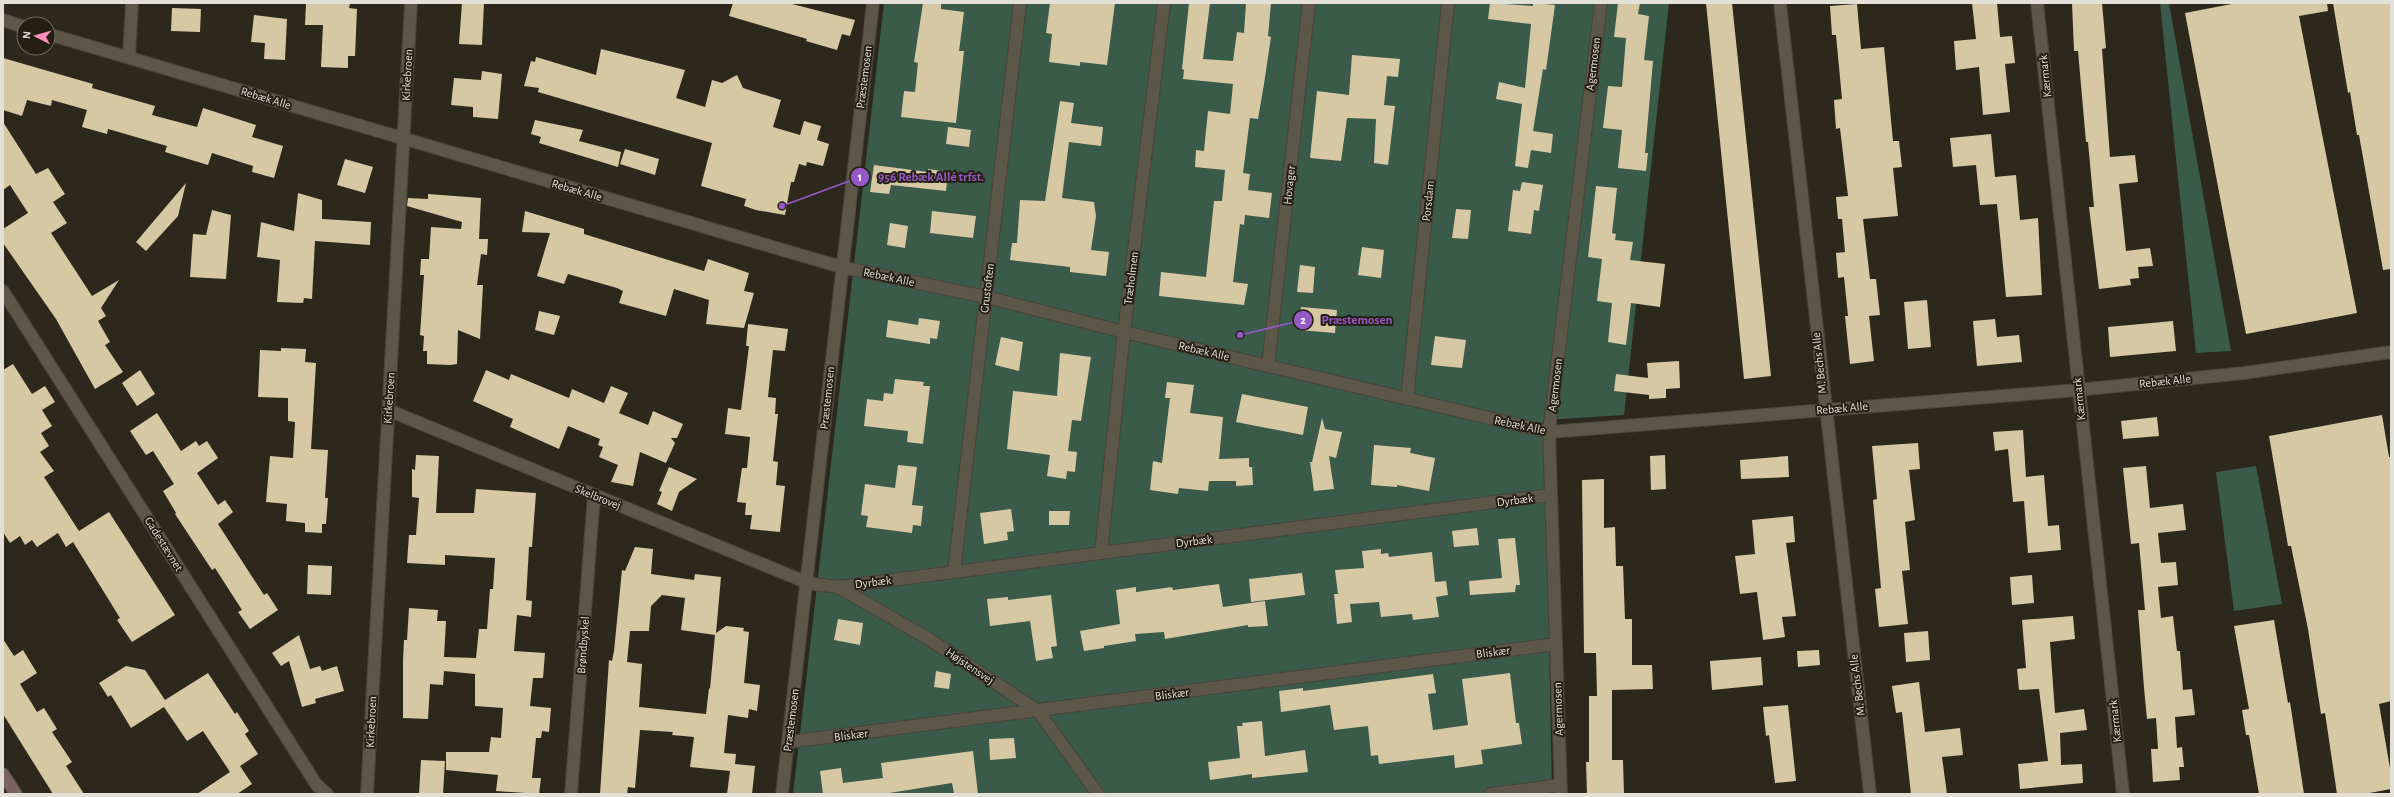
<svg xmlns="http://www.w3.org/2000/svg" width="2394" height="797" viewBox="0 0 2394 797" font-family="'Alegreya Sans',sans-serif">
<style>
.green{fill:#3a5a4a}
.building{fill:#d7c8a4;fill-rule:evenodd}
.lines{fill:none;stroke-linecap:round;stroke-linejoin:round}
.street-casing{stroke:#474338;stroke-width:14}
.secondary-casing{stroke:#474338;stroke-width:14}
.street{stroke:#5c5749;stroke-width:12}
.secondary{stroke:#7d635f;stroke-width:12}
.labels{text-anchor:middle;stroke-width:4;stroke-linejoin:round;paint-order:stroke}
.street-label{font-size:12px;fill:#e3e0d8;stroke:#241f13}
.leader{fill:none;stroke:#9559c5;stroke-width:1.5}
.callout-dot{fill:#9559c5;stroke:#241f13;stroke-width:1.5}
.mark-label{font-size:12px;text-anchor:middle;font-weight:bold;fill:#fff}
.callout-label{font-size:13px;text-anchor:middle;font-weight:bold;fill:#9559c5;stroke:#241f13;stroke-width:4;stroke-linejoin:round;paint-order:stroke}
</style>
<rect width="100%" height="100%" fill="#2d281c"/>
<!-- green -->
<path class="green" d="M884,3H1669L1624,415L1545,420L1552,794H793Z
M2160,3H2169L2231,351L2196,353Z
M2256,466L2282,604L2234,611L2216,472Z"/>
<!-- building -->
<path class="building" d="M306,3H350L349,8L357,9L355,56H348V68L321,67L323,25H305Z
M462,3H484L482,45L459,44Z
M733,3H788L855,20L850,36L842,34L837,50L806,41L807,39L729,16Z
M923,3H941V9L964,12L959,51H964L956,123L901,117L904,91L915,92L918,63L914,62Z
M1050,3H1115L1107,65L1080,62V66L1049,62L1052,34L1046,33Z
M1189,3H1210L1203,59L1233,61L1237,32L1244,33L1246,3H1271L1268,36L1271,37L1264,84L1258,119L1250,118L1243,173L1250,174L1248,190L1272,193L1269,218L1245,215L1244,225L1240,224L1233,282L1248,284L1244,305L1159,296L1161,272L1206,277L1214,201H1222L1225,170L1195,167L1196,150L1204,151L1208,111L1230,114L1233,84L1183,79L1184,70L1182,69Z
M1490,3L1533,6V3L1555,5L1546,70L1543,69L1533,131L1553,134L1551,153L1531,150L1528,168L1515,166L1522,104L1496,99L1499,82L1525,88L1531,24L1488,19Z
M1618,3H1640L1638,14L1649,16L1644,60L1653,61L1645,153H1648L1646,171L1618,168L1622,130L1603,128L1608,86L1622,87L1626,38L1614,37Z
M1706,3H1732L1771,376L1744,379Z
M1972,3H1997L2000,37L2012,36L2015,63L2005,64L2010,112L1983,115L1979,67L1956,70L1954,41L1976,39Z
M2072,3H2102L2106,48L2102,49L2110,157L2135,155L2138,182L2119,184L2126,251L2150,248L2153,266L2138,267L2139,278L2130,279L2131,285L2099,289L2089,207H2094L2088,142H2086L2078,51H2074Z
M2237,3H2327L2328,11L2299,16L2357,313L2246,334L2185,13Z
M2333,3H2391V269L2383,270L2359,135H2357L2350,92L2348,93Z
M1857,4L1861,49L1884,47L1893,141H1899L1902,167L1893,168L1898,216L1863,219L1870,279H1876L1880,315L1869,316L1874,361L1850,364L1845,316H1848L1844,277L1838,278L1836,253L1845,252L1842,219H1838L1836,197L1848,196L1840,128L1836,129L1834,100L1842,99L1836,35H1832L1830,6Z
M172,8L201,9L200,32L171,31Z
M254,15L287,19L285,60L264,59L265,43L251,42Z
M601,49L685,70L676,98L705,107L712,80L722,83L737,75L743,88L781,100L773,127L800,135L804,121L821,126L817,140L829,144L823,166L807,162L806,166L799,164L794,182H791L785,215L756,210L744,206L746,199L701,186L712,143L538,92L539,88L524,86L531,61L535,62L536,57L596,75Z
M1352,55L1400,59L1398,77L1387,76L1384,105L1395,106L1388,165L1374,163L1376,119L1347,118L1341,161L1310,158L1317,91L1349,95Z
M3,58L93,84L92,88L155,106L152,115L197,127L203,108L256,125L252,137L283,146L274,178L252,172L253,166L212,153L208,165L165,152L167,146L108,129L107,134L82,127L87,110L52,100L51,106L27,100L22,116L3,110Z
M482,71L502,74L498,119L473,117V107L451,105L454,78L481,80Z
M1060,101L1074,103L1071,123L1103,127L1101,146L1069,142L1062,198L1094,202L1096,216L1091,250L1109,252L1106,276L1070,272V267L1010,260L1012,243H1017L1020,200L1045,201Z
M535,120L583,130L579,141L621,152L618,167L539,143L541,137L531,134Z
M3,122L36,174L48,168L65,194L53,202L67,223L51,233L92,296L119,280L101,308L106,316L98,321L110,342L105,345L123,372L95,389L56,319L3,243V229L28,213L10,185L3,190Z
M948,127L971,130L969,147L946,144Z
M1991,134L1995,177L2016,175L2020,220L2038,218L2042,295L2006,297L1997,204L1980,205L1976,165L1953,167L1950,138Z
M625,149L659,159L655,175L620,164Z
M345,159L373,167L365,193L337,185Z
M874,165L928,172V169L948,172L946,191L891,185L889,194L870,192Z
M1522,182L1543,185L1539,211L1534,210L1531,234L1508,231L1513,190L1520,191Z
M186,183L178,216L146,251L136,242Z
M1596,186L1617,188L1612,233L1616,234L1615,240L1633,242L1630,260L1665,264L1660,307L1631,303L1626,345L1608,342L1612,303L1597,301L1602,259L1588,257Z
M298,193L322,200V219L371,222L370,245L315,241L312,299L304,298L303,303L277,302L280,260L257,257L261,222L294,231Z
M428,194L481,198L479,239H488L487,255L481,254L477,285H483L480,339L458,330L457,364L450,365L427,364V351H423L424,336L420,335L424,275H420L421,259H429L431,227L461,229L462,222L407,206L408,198L428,199Z
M1456,209L1471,210L1468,239L1452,238Z
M212,210L231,215L226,279L190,277L193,234L206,235Z
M525,211L584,229V234L704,271L708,259L749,273L744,291L754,293L744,328L706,324L709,300L674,289L666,316L619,303L623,291L617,288L568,274L564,284L537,276L550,233L522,232Z
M932,211L976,216L973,238L930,233Z
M890,223L908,226L905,248L887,245Z
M1362,247L1384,250L1381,278L1358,275Z
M1300,265L1315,267L1313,293L1297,292Z
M1927,300L1931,347L1908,349L1904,302Z
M1301,307L1337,310L1335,333L1299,330Z
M539,311L560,316L554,335L535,330Z
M919,318L940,321L937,339L930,338V344L886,337L888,320L918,325Z
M1995,319L1997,337L2019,335L2022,362L1977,366L1973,321Z
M2173,321L2176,351L2110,357L2108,327Z
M748,324L788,329L785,351L773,350L768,397L776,398L775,414H778L773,461L778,462L776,485L785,486L780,532L750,529L752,515H745L746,503L737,502L742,468H747L750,437L725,434L728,408L741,410L749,346H746Z
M1435,336L1466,340L1462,368L1431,365Z
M1001,337L1023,342L1019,371L995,365Z
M281,348L306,349L305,362L316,363L311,449L328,450L325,498H328L326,524H322V533L305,532V523L286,521L287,504L266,502L270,456L293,458L295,422L288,421V398L258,397L260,350L281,351Z
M1060,353L1091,357L1081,421L1072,420L1068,451L1077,452L1075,472L1067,471L1066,479L1047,476L1050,455L1007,449L1013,391L1057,396Z
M1679,361L1680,388L1666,389V398L1649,399V395L1614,391L1616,374L1648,378L1647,363Z
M13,364L32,394L45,386L55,402L42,410L52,426L41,433L49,446L40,452L54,471L44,477L79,531L109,512L175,615L132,642L117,620L120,618L73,542L66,547L58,533L37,547L32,540L25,545L20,536L10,543L3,532V370Z
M140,370L155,394L137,406L122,383Z
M486,370L509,380L511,374L569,398L572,389L604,403L611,386L628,393L619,413L648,425L653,411L683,424L677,438H671L675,443L666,463L640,452L633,486L611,482L618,465L599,457L603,447L598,445L600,439L568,426L559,449L510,427L513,419L473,401Z
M895,379L924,382L923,386H930L923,444L907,442L908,431L864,426L867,399L883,401L884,393L893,394Z
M1167,382L1194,385L1190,413L1223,417L1219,459L1249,458V467H1252L1253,485L1236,486V481H1209L1208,491L1179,488L1178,494L1150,490L1153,461L1162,463L1170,398H1165Z
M1242,394L1308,407L1303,435L1236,422Z
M157,413L181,451L196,441L199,446L207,441L218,458L197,473L218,505L225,500L233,512L218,524L264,595L267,593L278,610L250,629L238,612L242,610L215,568L212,570L175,514L176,513L163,491L174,484L153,451L146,455L130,431Z
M2382,415L2389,457H2391V701L2379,704L2391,774V789L2364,794H2337L2325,713L2321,714L2308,629L2291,546H2288L2269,436Z
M2157,417L2159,436L2123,439L2121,421Z
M1322,418L1325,429L1342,432L1336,458L1329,456L1334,489L1314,491L1310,462H1312Z
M2023,430L2026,477L2044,475L2048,526L2059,525L2061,550L2028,553L2024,501L2013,502L2008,449L1995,451L1993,432Z
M1918,443L1920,469L1909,470L1915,520L1905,522L1910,570L1902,571L1908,624L1879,627L1875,589L1881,588L1873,500L1877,499L1872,446Z
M1374,445L1411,448L1410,453L1435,458L1429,491L1397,485V487L1371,485Z
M416,455L439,456L436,513H474L476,489L536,493L532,547H529L526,600L532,601L531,617L517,615L514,651L545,653L543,678H533L530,706L551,708L549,732L542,731L541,738H536L532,778H541L539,794L496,791L498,775L446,770V752H489L491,737L501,738L503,708L475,706V674L444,671L443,685L430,684L428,719L403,718V660L404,640H407L409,608L438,610L437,621H446L444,657L476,658L479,629H487L490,589H493L495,558L445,555V565L407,563L409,535H416L419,498L412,497V469L415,470Z
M1665,455L1666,489L1651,490L1650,456Z
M1788,456L1789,477L1741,479L1740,460Z
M898,465L917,467L912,505L923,506L921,526L913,525L912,533L866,527L868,516L861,515L865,484L895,488Z
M2146,466L2150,508L2183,504L2186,530L2158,533L2161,563L2176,562L2178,585L2158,587L2161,618L2173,616L2177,651H2180L2183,690L2192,689L2195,715L2175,717L2177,748L2182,747L2184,767H2179L2180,780L2153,782L2151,749H2158L2156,718L2147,719L2144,688L2138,610H2145L2139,543L2131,544L2123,468Z
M669,467L697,479L679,492L672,511L657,504L662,492L659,491Z
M1604,479V528L1615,527L1616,566H1623L1625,619H1632V665H1652L1653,689L1612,690V760H1623L1624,794H1587L1586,762H1589V696H1597L1596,653H1584L1582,480Z
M1011,509L1014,531L1007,532L1008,540L984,544L980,513Z
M1049,511H1070L1069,525H1049Z
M1793,516L1795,542L1786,543L1796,616L1782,617L1785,637L1763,640L1757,592L1740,594L1735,556L1755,554L1752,520Z
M1477,528L1479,545L1454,547L1452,531Z
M1515,538L1520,585H1516L1515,592L1470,595L1469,581L1502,578L1498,539Z
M635,547L653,549L651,574L694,580L695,574L721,577L716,633L726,626L744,628L743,631L749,632L744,683L760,685L757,711L749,709L748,718L728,715L724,753L736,754L735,764L755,766L752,794H727L730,771L690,767L694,737L672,735L673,732L640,730L635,788L628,787L627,794H600L609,660L612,661L614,651L622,570L625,571ZM662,595L685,598L681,630L715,635L710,689L709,688L706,714L639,707L642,664L627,662L630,631H649L651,606Z
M1381,549V554L1388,553L1389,557L1432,552L1435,582L1446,581L1448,595L1436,597L1439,617L1413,620L1412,614L1381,617L1379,602L1350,604L1352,622L1337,624L1334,594H1338L1335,570L1364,568L1362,551Z
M308,565L332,566L331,595L307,594Z
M1302,573L1305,595L1251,602L1249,579Z
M2032,575L2034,603L2012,605L2010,577Z
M1219,584L1223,607L1265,601L1268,626L1248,627V625L1165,639L1164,632L1135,634L1136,641L1104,646V648L1084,651L1080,631L1120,624L1116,590L1136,587V592L1172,587L1173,590Z
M1051,595L1057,646L1051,647L1053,658L1036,661L1030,621L990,626L987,599L1008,597V600Z
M2073,616L2075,639L2050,642L2055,713L2084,709L2087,730L2060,733L2061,765L2082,764L2083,783L2020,789L2018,764L2048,761L2039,689L2019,690L2017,669L2026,668L2022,620Z
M838,619L863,623L860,645L834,640Z
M2274,620L2288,703L2290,702L2304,794H2259L2249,735H2246L2242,710L2249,709L2234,626Z
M1928,631L1930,660L1906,662L1904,633Z
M299,635L310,669L320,666L322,671L337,666L344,691L315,699L316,703L302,707L289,661L281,666L272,653Z
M3,639L14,656L23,650L37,673L20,684L37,712L44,708L57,729L52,732L72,762L66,766L84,794H53L3,714Z
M1819,650L1820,665L1798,667L1797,651Z
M1761,657L1763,685L1712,690L1710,661Z
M126,666L145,670L165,700L208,673L235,714L237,712L249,731L245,734L258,754L240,766L252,784L237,794H197L230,772L203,731L187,741L164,707L131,728L111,695L108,697L99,683Z
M936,671L951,674L949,689L934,687Z
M1510,673L1516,723H1519L1522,744L1481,750L1483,764L1455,768L1454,755L1379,764L1378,755L1371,756L1368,726L1334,730L1330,705L1281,712L1279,691L1303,688V691L1433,674L1436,693L1428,694L1433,730L1468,725L1462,679Z
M1919,682L1925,732L1960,728L1963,755L1942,757L1947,794H1911L1902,712L1896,713L1892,686Z
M1788,705L1796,781L1775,783L1769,735L1766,736L1763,707Z
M1262,721L1265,756L1305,750L1308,772L1252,778V774L1210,780L1208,762L1240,758L1237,726H1243L1242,723Z
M1014,738L1016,758L990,760L989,739Z
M973,751L978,794H954L952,783L883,794H823L820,771L841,768L843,783L883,778L881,763Z
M421,760L445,761L443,794H419Z"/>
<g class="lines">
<defs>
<path id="street" d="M1780,3L1870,794
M2037,3L2123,794
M3,20L24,27
M48,34L841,267L986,297L1124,332L1549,432L2078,390L2244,373L2391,352
M129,57L132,3
M3,291L316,784L327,794
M1268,366L1309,3
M1407,399L1448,3
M388,410L808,583L838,587L929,639L1038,711L1098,794
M1101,553L1124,332L1164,3
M954,572L1020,3
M838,587L1549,495
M788,742L1556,644
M367,794L411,3
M571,794L594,495
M782,794C814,530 841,266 873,3
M1491,794L1560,785
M1561,794L1549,432L1601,3"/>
<path id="secondary" d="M3,774L16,794"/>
</defs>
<!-- street casing -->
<use href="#street" class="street-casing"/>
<!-- secondary casing -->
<use href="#secondary" class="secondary-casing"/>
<!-- street -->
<use href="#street" class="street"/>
<!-- secondary -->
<use href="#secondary" class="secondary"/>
</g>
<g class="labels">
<!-- street labels -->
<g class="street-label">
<text transform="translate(1593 64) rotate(-83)" y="4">Agermosen</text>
<text transform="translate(407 75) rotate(-87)" y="4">Kirkebroen</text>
<text transform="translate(2045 76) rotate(-96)" y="4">Kærmark</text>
<text transform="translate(864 77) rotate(-83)" y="4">Præstemosen</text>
<text transform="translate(266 98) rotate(17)" y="4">Rebæk Alle</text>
<text transform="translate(1289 185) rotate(-84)" y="4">Hovager</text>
<text transform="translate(577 190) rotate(16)" y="4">Rebæk Alle</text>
<text transform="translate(1428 201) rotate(-84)" y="4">Porsdam</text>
<text transform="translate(889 277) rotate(12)" y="4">Rebæk Alle</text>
<text transform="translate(1131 278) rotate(-83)" y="4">Træholmen</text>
<text transform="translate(987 288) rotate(-83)" y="4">Grustoften</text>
<text transform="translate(1204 351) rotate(13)" y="4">Rebæk Alle</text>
<text transform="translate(1819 363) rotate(-96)" y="4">M. Bechs Alle</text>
<text transform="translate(2165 381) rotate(-6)" y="4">Rebæk Alle</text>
<text transform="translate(1555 385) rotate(-83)" y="4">Agermosen</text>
<text transform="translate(389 398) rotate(-86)" y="4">Kirkebroen</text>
<text transform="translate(827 398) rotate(-84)" y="4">Præstemosen</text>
<text transform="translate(2079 399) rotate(-96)" y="4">Kærmark</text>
<text transform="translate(1842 408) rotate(-5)" y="4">Rebæk Alle</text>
<text transform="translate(1520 425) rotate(12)" y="4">Rebæk Alle</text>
<text transform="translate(598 497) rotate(22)" y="4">Skelbrovej</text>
<text transform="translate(1515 500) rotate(-7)" y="4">Dyrbæk</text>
<text transform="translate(1194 541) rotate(-7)" y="4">Dyrbæk</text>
<text transform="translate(164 544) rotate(58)" y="4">Gadestævnet</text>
<text transform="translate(873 582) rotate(-7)" y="4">Dyrbæk</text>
<text transform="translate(583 645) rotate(-86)" y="4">Brøndbyskel</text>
<text transform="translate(1493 652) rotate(-7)" y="4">Bliskær</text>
<text transform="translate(970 666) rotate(34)" y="4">Højstensvej</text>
<text transform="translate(1857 685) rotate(-97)" y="4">M. Bechs Alle</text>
<text transform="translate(1172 694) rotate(-7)" y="4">Bliskær</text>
<text transform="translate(1558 709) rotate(-92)" y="4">Agermosen</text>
<text transform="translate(791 720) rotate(-83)" y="4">Præstemosen</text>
<text transform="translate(2115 721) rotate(-96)" y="4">Kærmark</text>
<text transform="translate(371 722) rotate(-87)" y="4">Kirkebroen</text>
<text transform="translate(851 735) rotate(-7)" y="4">Bliskær</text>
</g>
</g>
<!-- callouts -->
<path class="leader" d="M782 206L860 177M1240 335L1303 320"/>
<g class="callout-dot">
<circle cx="782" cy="206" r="4"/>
<circle cx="1240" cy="335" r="4"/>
<circle cx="860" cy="177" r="10"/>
<circle cx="1303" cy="320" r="10"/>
</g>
<g class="mark-label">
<text x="860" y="181">1</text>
<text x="1303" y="324">2</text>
</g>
<g class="callout-label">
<text x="931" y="181">956 Rebæk Allé trfst.</text>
<text x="1357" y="324">Præstemosen</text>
</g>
<!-- border -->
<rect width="2394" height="797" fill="none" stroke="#e3e0d8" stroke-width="8"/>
<!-- north arrow -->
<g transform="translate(36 36) rotate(276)"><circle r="19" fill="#241f13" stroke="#706c62"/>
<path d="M0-3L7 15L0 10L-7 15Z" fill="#fe8ebb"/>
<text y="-6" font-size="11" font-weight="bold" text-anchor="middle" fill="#e3e0d8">N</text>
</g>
</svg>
